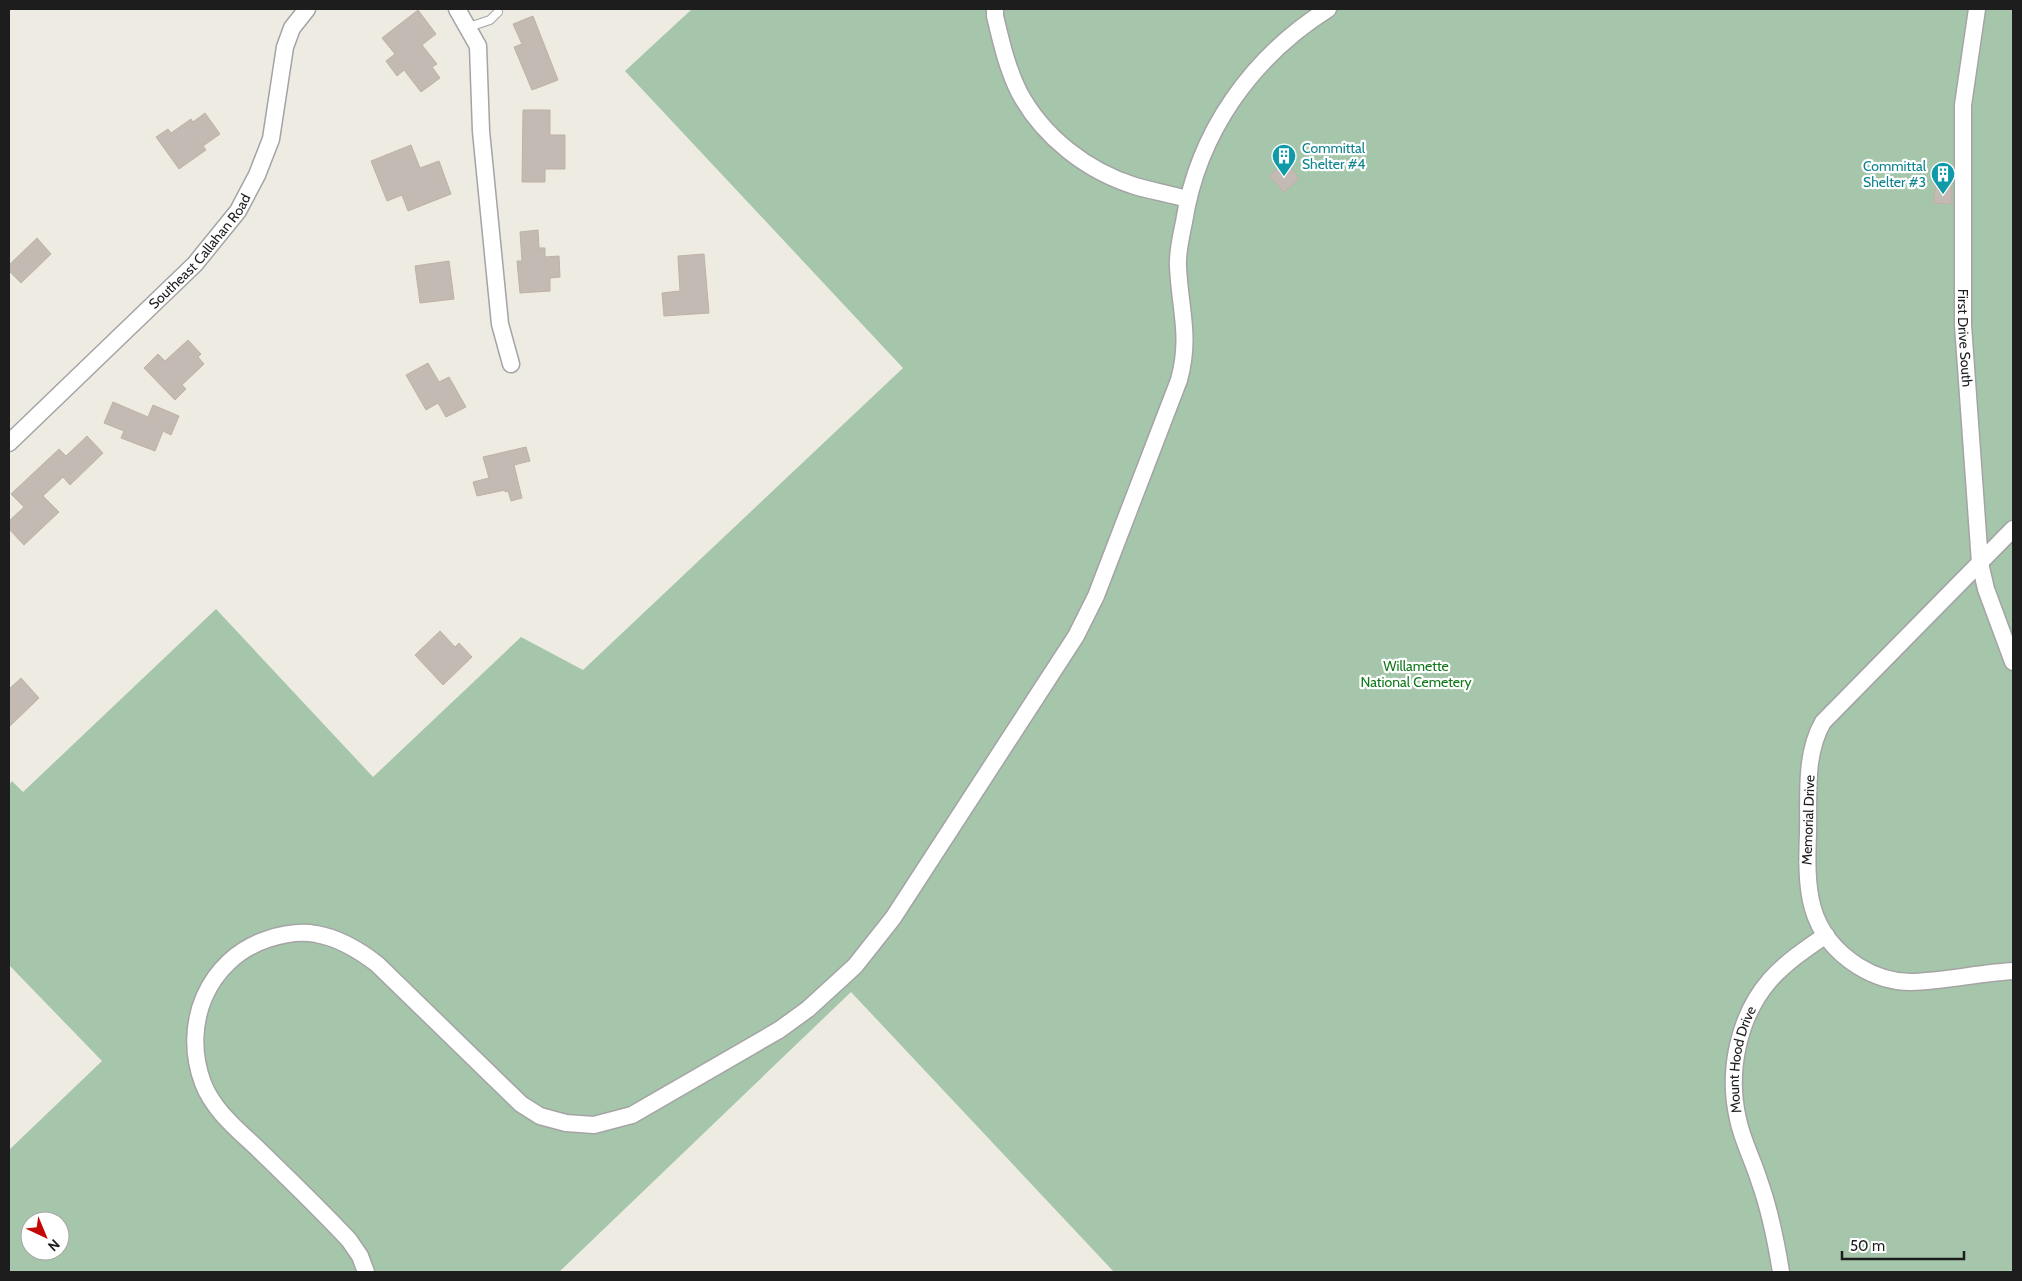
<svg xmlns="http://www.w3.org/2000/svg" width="2022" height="1281" viewBox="0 0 2022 1281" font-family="Cabin,sans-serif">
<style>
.cemetery{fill:#a5c6ab;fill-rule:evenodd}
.building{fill:#c3bab3;stroke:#bfb1a6}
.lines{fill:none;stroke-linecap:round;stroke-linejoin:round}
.service-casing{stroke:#a4a4a4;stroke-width:10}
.minor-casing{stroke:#a4a4a4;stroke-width:19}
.service{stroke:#fff;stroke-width:8}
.minor{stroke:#fff;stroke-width:16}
.labels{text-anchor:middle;stroke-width:4.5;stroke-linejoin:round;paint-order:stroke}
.culture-label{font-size:14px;fill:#0d838f;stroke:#fff;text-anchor:start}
.street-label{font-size:14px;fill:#1d1d1d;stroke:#fff}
.park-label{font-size:14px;fill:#0f7818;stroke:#fff}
</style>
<rect width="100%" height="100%" fill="#eeebe3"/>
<!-- cemetery -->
<path class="cemetery" d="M692,9H2013V1272H1114L851,992L559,1272H9V1150L102,1061L9,965V785L12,781L23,792L216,609L373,777L521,637L583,670L903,368L625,71ZM30,1221H60V1251H30Z"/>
<!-- building -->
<path class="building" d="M418,10L436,34L422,45L437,64L432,67L440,78L421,92L404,70L397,76L386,61L395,54L382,38Z
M533,16L558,80L532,90L514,47L522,44L513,24Z
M523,110H550V135H565V169H545V182H522Z
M205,113L220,134L203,146L206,150L179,169L156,137L168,129L171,133L191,119L193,122Z
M411,145L420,168L439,161L451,194L408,211L402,195L387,201L371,161Z
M1286,161L1299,179L1284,192L1269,176Z
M1936,185L1951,187L1952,204L1933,203Z
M538,230L539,248H545V257L559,256L560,277L550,278V291L520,293L517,261H522L520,232Z
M37,238L51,254L21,283L9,271V265Z
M704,254L709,313L664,316L662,293L680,291L678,256Z
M449,261L454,299L420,303L415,266Z
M188,340L201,354L198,357L204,364L182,385L186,389L175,400L144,368L158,354L165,361Z
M428,363L439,382L449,377L466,407L446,417L438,403L426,410L406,375Z
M113,402L148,417L153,405L179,416L171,435L163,431L155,451L121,438L124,431L104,423Z
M87,436L103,453L70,485L63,477L43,496L59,512L24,545L9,529V521L24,507L11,494L59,449L66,456Z
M526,447L530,461L514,465L522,498L511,501L508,491L505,492V490L477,496L473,482L489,478L483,457Z
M440,631L455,647L459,643L472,657L443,685L415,655Z
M21,678L39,698L9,727V689Z"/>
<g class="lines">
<defs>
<path id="service" d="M469,27L490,20L498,12"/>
<g id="minor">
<path d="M457,9L478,46L481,131L500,324L511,364"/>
<path d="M995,9V16C1001,41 1007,68 1019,92C1043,137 1087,171 1135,186C1152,191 1170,194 1187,199"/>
<path id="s1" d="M1977,9L1963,105V325L1980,563L1986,589L2013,662"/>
<path id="s2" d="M9,443L195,264L238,211L257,175L271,139L285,47L292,28L307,9"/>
<path d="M2013,529L1823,722C1804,755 1809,796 1808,833C1806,888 1806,933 1858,966C1874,976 1891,982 1911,982C1945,981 1979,973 2013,971"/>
<path d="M366,1272L360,1256L349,1240C320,1209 289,1179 258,1149C238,1130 213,1110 203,1083C181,1025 207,959 268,939C283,934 301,931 316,934C339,938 359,950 377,964L521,1104L540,1116L566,1123L594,1125L632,1115L779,1030L808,1009L855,966L893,918L1076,636L1096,596L1179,380C1191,336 1180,310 1178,267C1177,252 1181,237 1184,222C1198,132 1252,57 1328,9"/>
<path id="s3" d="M1781,1272C1776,1241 1770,1210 1759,1180C1753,1160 1742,1140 1738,1119C1727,1072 1738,1017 1770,980C1786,962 1807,948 1826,935"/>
</g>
</defs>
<!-- service casing -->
<use href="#service" class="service-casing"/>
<!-- minor casing -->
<use href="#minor" class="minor-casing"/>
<!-- service -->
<use href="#service" class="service"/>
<!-- minor -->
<use href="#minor" class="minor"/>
</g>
<!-- icons -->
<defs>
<symbol id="building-pin" viewBox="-11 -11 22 30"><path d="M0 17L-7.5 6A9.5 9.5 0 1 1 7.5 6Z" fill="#0f9aa8" stroke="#fff"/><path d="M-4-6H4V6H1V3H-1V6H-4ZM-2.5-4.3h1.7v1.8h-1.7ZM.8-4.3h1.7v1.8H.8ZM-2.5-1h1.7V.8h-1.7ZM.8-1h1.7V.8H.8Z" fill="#fff"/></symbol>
</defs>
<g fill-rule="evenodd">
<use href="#building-pin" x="1270" y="142" width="28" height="38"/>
<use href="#building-pin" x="1929" y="160" width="28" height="38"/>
</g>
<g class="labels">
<!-- culture labels -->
<g class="culture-label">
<text x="1302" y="153">Committal<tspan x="1302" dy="16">Shelter #4</tspan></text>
<text x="1926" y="171" text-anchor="end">Committal<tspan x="1926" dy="16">Shelter #3</tspan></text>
</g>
<!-- street labels -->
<g class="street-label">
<text dy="5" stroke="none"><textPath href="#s2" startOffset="271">Southeast Callahan Road</textPath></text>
<text dy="5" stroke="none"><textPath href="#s1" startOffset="330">First Drive South</textPath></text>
<text transform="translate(1808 820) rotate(-88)" y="5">Memorial Drive</text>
<text dy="5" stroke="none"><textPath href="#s3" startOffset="220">Mount Hood Drive</textPath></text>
</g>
<!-- park labels -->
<g class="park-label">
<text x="1416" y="671">Willamette<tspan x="1416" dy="16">National Cemetery</tspan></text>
</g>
</g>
<!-- border -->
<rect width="2022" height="1281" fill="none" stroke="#1d1d1d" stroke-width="20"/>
<!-- north arrow -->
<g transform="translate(45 1236) rotate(136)"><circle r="24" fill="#ffffff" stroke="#a5a5a5"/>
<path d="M0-4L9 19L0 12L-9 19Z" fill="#c40806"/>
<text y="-8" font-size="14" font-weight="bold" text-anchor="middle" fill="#1d1d1d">N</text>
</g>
<!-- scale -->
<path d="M1842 1251v8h122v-8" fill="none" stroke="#1d1d1d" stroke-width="2.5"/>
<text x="1850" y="1251" font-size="15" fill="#1d1d1d" stroke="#ffffff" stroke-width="4" paint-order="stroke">50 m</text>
</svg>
